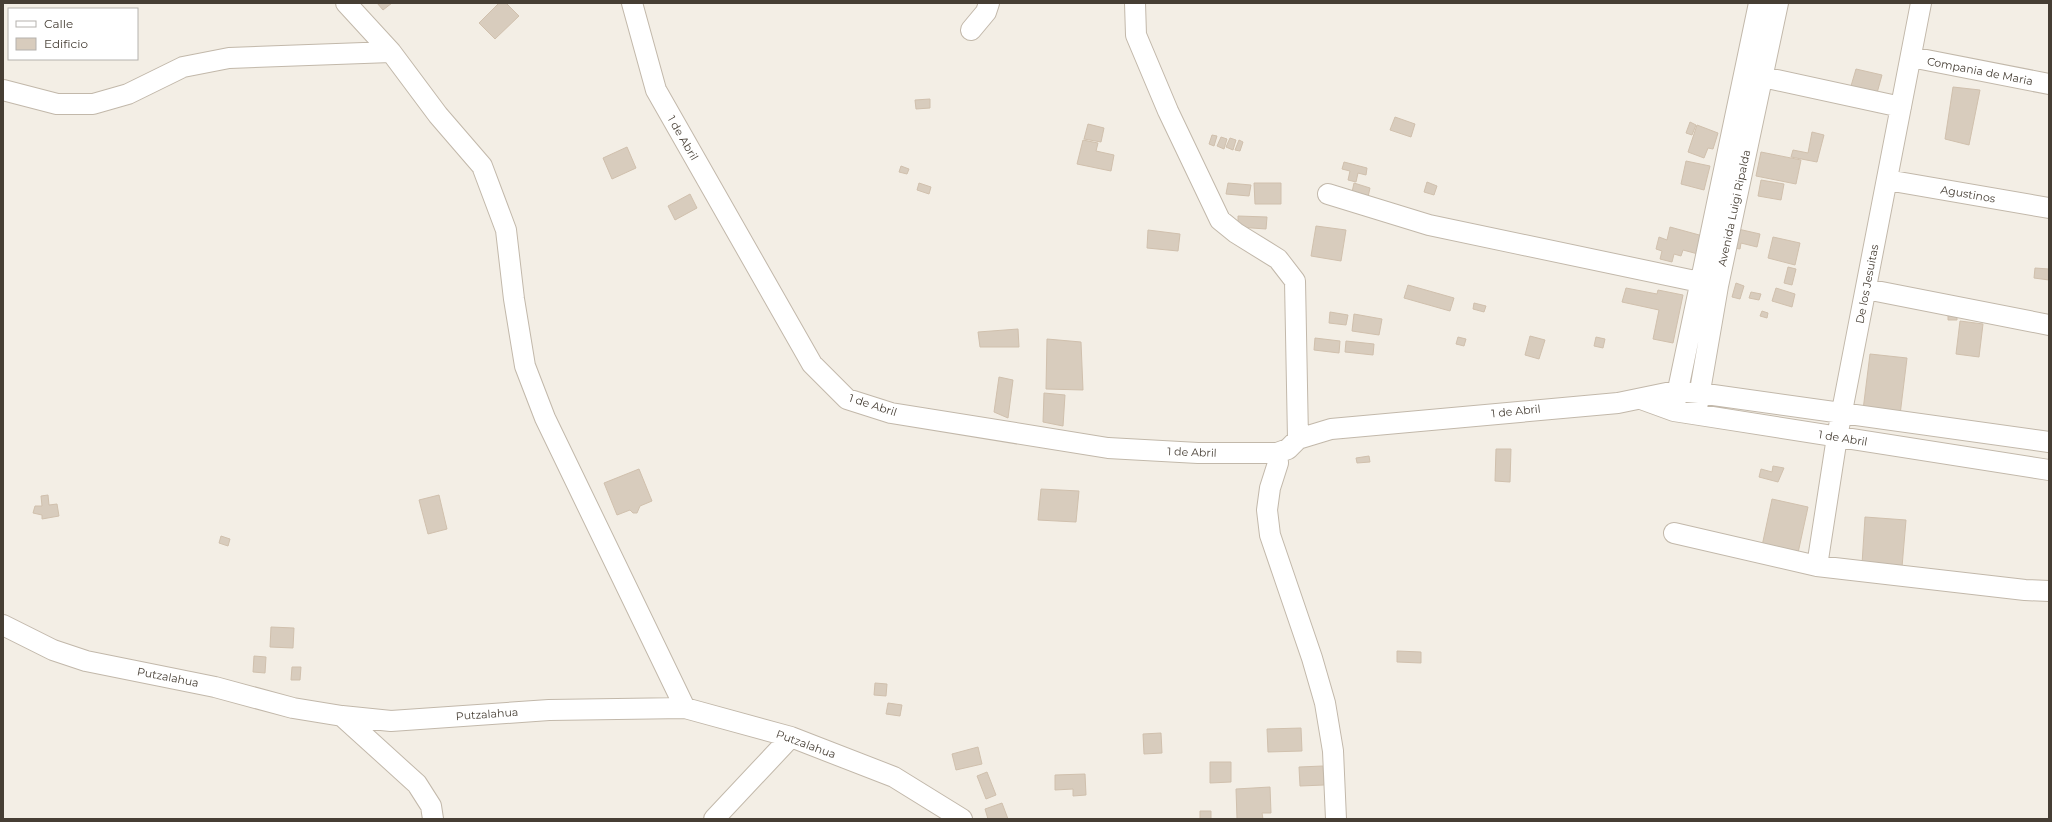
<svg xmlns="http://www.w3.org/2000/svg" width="2052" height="822" viewBox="0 0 2052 822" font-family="Montserrat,sans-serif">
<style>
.building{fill:#d8ccbd;stroke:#d0c0ad}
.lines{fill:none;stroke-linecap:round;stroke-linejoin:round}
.minor-casing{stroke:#c2b8aa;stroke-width:22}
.minor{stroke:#fff;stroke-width:20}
.labels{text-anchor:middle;stroke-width:3.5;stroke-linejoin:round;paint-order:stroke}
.street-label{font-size:11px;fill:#463e34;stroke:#fff}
</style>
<rect width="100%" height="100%" fill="#f3eee5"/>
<!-- building -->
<path class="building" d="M377,3H392L383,10Z
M499,3H506L519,16L495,39L479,23Z
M1856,69L1882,75L1877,93L1851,86Z
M1953,87L1980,90L1969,145L1945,139Z
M930,99V108L916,109L915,100Z
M1395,117L1415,124L1411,137L1390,130Z
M1690,122L1696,125L1692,135L1686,133Z
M1088,124L1104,128L1101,142L1084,139Z
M1697,125L1718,133L1713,149L1708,148L1704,158L1688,152Z
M1812,132L1824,135L1817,162L1791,157L1793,150L1808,153Z
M1212,135L1217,136L1214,146L1209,144Z
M1221,137L1227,139L1224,149L1217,146Z
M1230,138L1236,140L1233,150L1226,147Z
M1083,140L1098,143L1096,151L1114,155L1111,171L1077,164Z
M1239,140L1243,142L1240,151L1235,150Z
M627,147L636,168L612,179L603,158Z
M1761,152L1801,160L1796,184L1756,176Z
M1686,161L1710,166L1704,190L1681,184Z
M1344,162L1367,168L1366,175L1358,173L1356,182L1348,180L1350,171L1342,169Z
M901,166L909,169L907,174L899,172Z
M1761,180L1784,184L1781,200L1758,196Z
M1427,182L1437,186L1434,195L1424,192Z
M919,183L931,187L929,194L917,190Z
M1228,183L1251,185L1249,196L1226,194Z
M1254,183H1281V204H1255Z
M1354,183L1370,188L1368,197L1352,192Z
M690,194L697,208L675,220L668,206Z
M1238,216L1267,217L1266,229L1238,227Z
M1316,226L1346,230L1341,261L1311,256Z
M1670,227L1703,236L1698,254L1683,250L1681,256L1674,254L1672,262L1660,259L1662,251L1656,249L1659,237L1667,240Z
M1738,229L1760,234L1757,247L1741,243L1740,249L1734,248Z
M1148,230L1180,234L1178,251L1147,248Z
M1773,237L1800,243L1795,265L1768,258Z
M1788,267L1796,269L1792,285L1784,283Z
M2035,268L2049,269V280L2034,278Z
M1736,283L1744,286L1740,299L1732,297Z
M1408,285L1454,298L1450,311L1404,298Z
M1626,288L1657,294L1658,290L1683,295L1673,343L1653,339L1659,310L1622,302Z
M1776,288L1795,294L1792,307L1772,301Z
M1751,292L1761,294L1759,300L1749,298Z
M1474,303L1486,306L1484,312L1473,309Z
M1762,311L1768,313L1767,318L1760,316Z
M1330,312L1348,315L1346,325L1329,323Z
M1354,314L1382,319L1379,335L1352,331Z
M1948,315L1957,316V320H1948Z
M1960,321L1983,324L1979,357L1956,354Z
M1018,329L1019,347H980L978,332Z
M1530,336L1545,340L1539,359L1525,355Z
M1458,337L1466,339L1464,346L1456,344Z
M1596,337L1605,339L1603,348L1594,346Z
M1315,338L1340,341L1339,353L1314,350Z
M1047,339L1081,342L1083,390L1046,389Z
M1346,341L1374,344L1373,355L1345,352Z
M1870,354L1907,358L1900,415L1863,410Z
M999,377L1013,380L1008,418L994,412Z
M1044,393L1065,395L1063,426L1043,422Z
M1496,449H1511L1510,482L1495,481Z
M1369,456L1370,462L1357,463L1356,458Z
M1773,466L1784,468L1778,482L1759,477L1761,469L1772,472Z
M639,469L652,501L640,506L637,513H633L630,510L617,515L604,483Z
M1041,489L1079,491L1076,522L1038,520Z
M48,495L49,505L57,504L59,516L42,519V515L33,513L35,506H42L41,496Z
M439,495L447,529L428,534L419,500Z
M1772,499L1808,507L1798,553L1762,546Z
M1865,517L1906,520L1902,567L1862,564Z
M221,536L230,539L228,546L219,543Z
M271,627L294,628L293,648L270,647Z
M1397,651L1421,652V663L1397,662Z
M254,656L266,657L265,673L253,672Z
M292,667H301L300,680H291Z
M875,683L887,684L886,696L874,695Z
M888,703L902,705L900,716L886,714Z
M1301,728L1302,751L1268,752L1267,729Z
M1161,733L1162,753L1144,754L1143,734Z
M978,747L982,764L956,770L952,754Z
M1210,762H1231V782L1210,783Z
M1323,766L1324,785L1300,786L1299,767Z
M987,772L996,795L986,799L977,776Z
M1085,774L1086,795L1073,796V789L1055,790V775Z
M1270,787L1271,813H1262L1263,819H1237L1236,789Z
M1002,803L1008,819H988L985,809Z
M1200,811H1211V819H1200Z"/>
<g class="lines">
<defs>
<path id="minor" d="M346,3L391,52L438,115L482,166L506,230L514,299L525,366L545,418L685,708
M632,3L656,90L812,364L847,399L891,413L1108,448L1198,453H1277
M1135,3L1136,35L1168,111L1220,220L1236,233L1278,259L1295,281L1298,439
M971,30L986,12L989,3
M1911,57L2049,84
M1749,74L1901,107
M3,90L57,104H93L128,94L183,67L229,58L391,52
M1887,180L2049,208
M1328,194L1429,225L1714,285
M1866,289L2049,325
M1641,399L1674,411L2049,470
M1675,404L1759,3
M1696,414L1718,286L1778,3
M1674,533L1817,566L2025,590L2049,591
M1817,566L1837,437L1921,3
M3,625L53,650L86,661L215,687L293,708L342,716L391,721L549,710L685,708L791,737L894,777L962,819
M342,716L417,784L431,806L433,819
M714,819L791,737
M1336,819L1333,751L1325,703L1312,658L1270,535L1267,510L1270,488L1278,463L1277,453L1288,449L1298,439L1331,429L1618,403L1676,391L1699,393L2049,442"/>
</defs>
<!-- minor casing -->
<use href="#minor" class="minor-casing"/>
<!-- minor -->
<use href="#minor" class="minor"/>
</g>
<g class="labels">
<!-- street labels -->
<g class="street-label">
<text transform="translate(1980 71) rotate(11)" y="4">Compania de Maria</text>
<text transform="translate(683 138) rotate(60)" y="4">1 de Abril</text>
<text transform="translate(1968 194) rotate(10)" y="4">Agustinos</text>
<text transform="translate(1734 208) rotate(-78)" y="4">Avenida Luigi Ripalda</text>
<text transform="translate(1867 284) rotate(-79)" y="4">De los Jesuitas</text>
<text transform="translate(873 405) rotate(18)" y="4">1 de Abril</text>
<text transform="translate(1516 411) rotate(-6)" y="4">1 de Abril</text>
<text transform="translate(1843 438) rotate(9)" y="4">1 de Abril</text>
<text transform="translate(1192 452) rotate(2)" y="4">1 de Abril</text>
<text transform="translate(168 677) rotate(11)" y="4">Putzalahua</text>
<text transform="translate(487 714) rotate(-4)" y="4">Putzalahua</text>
<text transform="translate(806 744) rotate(20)" y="4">Putzalahua</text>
</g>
</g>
<!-- border -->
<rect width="2052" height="822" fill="none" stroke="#463e34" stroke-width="8"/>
<!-- legend -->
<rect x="8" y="8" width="130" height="52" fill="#ffffff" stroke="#b5b2ae"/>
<rect x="16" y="21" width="20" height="6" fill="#ffffff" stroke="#b5b2ae"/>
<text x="44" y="28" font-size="12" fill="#463e34">Calle</text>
<rect x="16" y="38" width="20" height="12" fill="#d8ccbd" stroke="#b5b2ae"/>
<text x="44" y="48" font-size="12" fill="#463e34">Edificio</text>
</svg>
